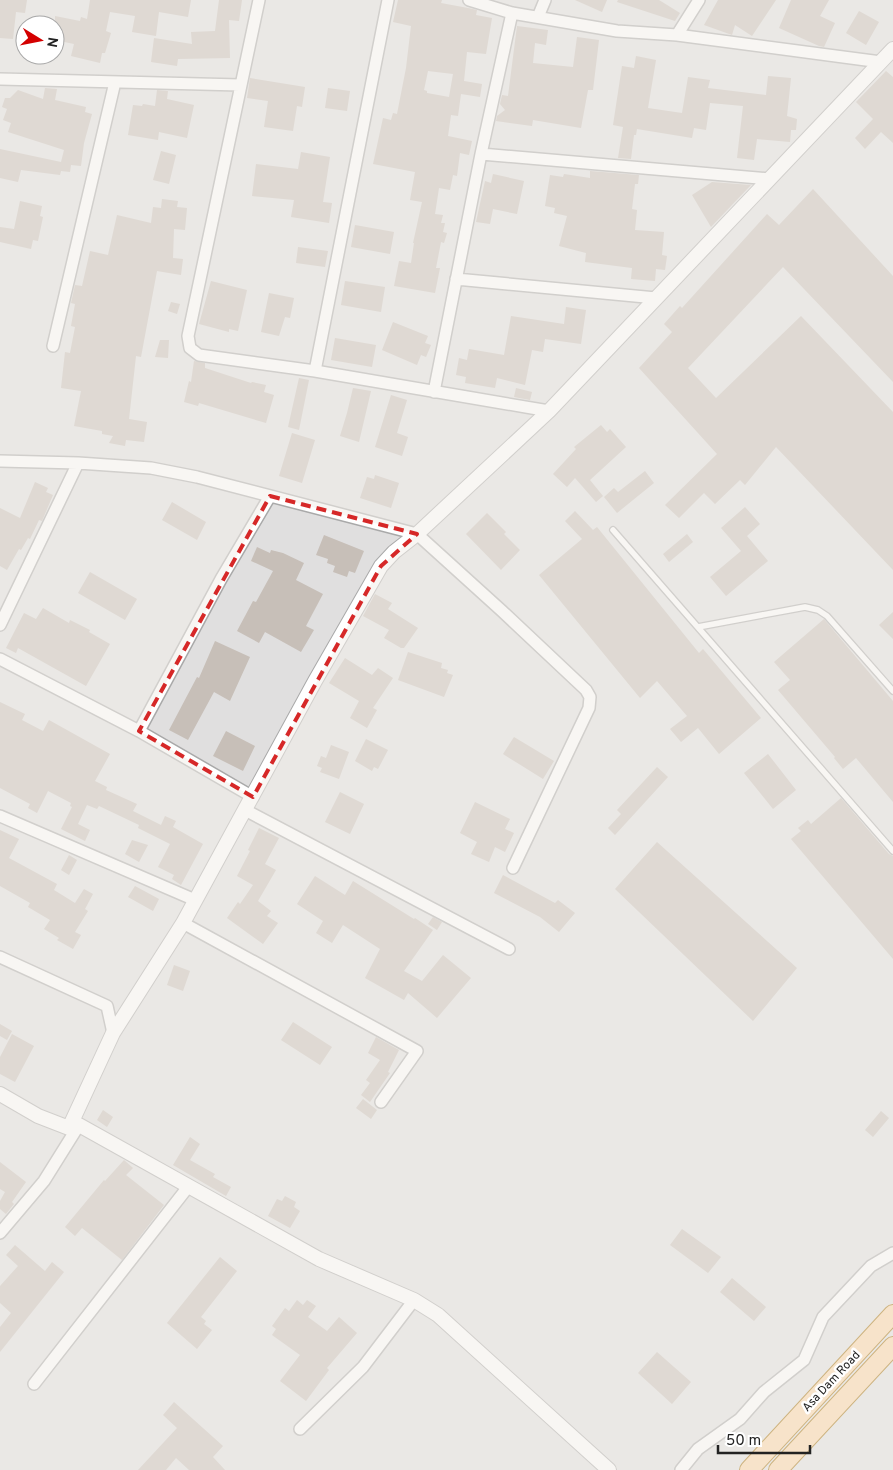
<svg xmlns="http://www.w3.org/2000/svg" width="893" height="1470" viewBox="0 0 893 1470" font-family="Overpass,sans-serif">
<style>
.residential{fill:#e0dfdf;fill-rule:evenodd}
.building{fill:#c7bfb8;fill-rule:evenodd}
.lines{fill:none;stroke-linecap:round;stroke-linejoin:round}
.service-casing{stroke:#a9a9a9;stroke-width:8}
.minor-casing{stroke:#a9a9a9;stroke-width:14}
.tertiary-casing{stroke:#a9a9a9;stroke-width:16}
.primary-casing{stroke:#a06b00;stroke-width:20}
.service{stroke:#fff;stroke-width:5.5}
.minor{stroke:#fff;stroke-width:11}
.tertiary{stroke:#fff;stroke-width:14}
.primary{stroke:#fcd6a4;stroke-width:18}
.marked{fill:none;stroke:#d62828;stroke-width:4;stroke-dasharray:10 6;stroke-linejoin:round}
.labels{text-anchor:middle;stroke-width:5;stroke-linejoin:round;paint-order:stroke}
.street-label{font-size:12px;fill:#222;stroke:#fff}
</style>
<rect width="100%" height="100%" fill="#f2efe9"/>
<!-- residential -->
<path class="residential" d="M0,0H893V1470H0ZM25,25H55V55H25Z"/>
<!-- building -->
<path class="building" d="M0,0H27L25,13L16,12L13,39L0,38Z
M90,0H191L188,17L159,12L156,36L132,32L135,16L110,12L106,31L111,33L105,53H102L100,63L71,56L74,44L55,40V16L80,21L81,17L87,19Z
M219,0H242L239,21L229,20L230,58L178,59L177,66L151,62L154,38L192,44L191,32L215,31Z
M398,0H442L441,3L468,8L477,10L476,15L492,18L486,54L467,52L464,81L482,84L480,97L461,94L458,116L451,115L448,136L472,141L469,155L460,153L457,176L453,175L450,190L439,188L435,214L443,215L441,223H445L443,232L447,233L444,243L441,242L436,268H440L435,293L394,286L399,261L411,263L414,243H413L422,202L410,200L415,172L373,164L383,118L391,120L393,113L397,114L406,68L411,26L393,22ZM428,71L453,74L449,97L427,93V91L424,90Z
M575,0H607L602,12Z
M618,0H659L680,13L675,21L617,2Z
M718,0H776L752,36L735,25L732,35L704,25Z
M791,0H829L820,16L835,23L824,47L819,46L779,28Z
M859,11L879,22L866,45L846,33Z
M517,26L548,30L546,45L535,43L533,63L573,67L577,37L599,40L593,90H588L581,128L533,120L532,126L496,121L497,116L505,110L500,104L502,95L508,96Z
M636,56L656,60L648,108L682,113L688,77L710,80L708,88L766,95L768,76L791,78L787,116L797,119L796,130H791L790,142L757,139L754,160L737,158L743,106L710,103L706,130L694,128L692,138L637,129L636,135H634L631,159L618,158L623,127L613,125L622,66L634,68Z
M886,71L893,77V143L881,132L865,149L855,138L873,119L856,102Z
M250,78L305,87L302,107L297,106L293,131L264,127L268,101L247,98Z
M45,88L57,89L55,100L86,107L85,112L92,114L84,143L81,166L71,165L70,172L61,171L60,175L21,170L18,182L0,178V149L61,162L64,150L8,132L11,123L3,120L7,109L2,107L5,98H10L18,90L43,99Z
M328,88L350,91L347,111L325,108Z
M157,90L168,91L167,99L194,105L187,138L159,132L158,140L128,135L133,105L142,106L143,104L155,106Z
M161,151L176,155L169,184L153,180Z
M301,152L330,157L323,202L332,203L329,223L291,217L294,200L252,196L256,164L298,169Z
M590,171L639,175L638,184H635L632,209L637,210L635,230L664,232L662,255L667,256L665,270L656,269L655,281L631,279L632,268L585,262L586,253L559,246L567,216L554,213L555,208L545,206L550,175L563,177L564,174L590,178Z
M493,174L524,181L517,214L493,209L490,224L476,222L485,181L491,183Z
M712,182L751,185L711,227L692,195Z
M813,189L893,276V382L783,267L688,368L716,398L801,316L893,412V570L776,447L745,485L740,480L715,504L704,493L679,518L665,505L717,454L639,368L672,332L664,324L680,306L682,308L767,214L779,225Z
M162,199L178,201L177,207L187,208L185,230L174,229L173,258L183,259L181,275L157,271L141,357L136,356L129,419L147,422L144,442L126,440L125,446L109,443L113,436L102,434V431L74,426L81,391L61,388L65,352L70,353L75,327L71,326L75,304L71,303L75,285L82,286L90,251L108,255L117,215L151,223L153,207L161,208Z
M20,201L42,206L40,216L43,217L38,241L33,240L31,249L0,242V227L14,229Z
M355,225L394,232L390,254L351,247Z
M298,247L328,251L325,267L296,263Z
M211,281L247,290L238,331L229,329V332L199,324Z
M345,281L385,287L381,312L341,305Z
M269,293L294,298L290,318L285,317L279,336L261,332Z
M171,302L180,304L177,314L168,311Z
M566,307L586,310L581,344L545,339L543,352L532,350L525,385L497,378L495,388L465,383L466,377L456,375L459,358L467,360L469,349L504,355L511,316L564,324Z
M393,322L428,336L425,343L431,345L426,357L421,355L417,365L382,350Z
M335,338L376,345L372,367L331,360Z
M160,340H169L168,358L155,357Z
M194,361L205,363V368L251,383L252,382L266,385L264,392L274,395L266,423L199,403L198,406L184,402L189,381L191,382Z
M299,378L309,380L299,430L288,427Z
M353,388L371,391L359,442L340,436L347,413Z
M516,388L532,392L530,400L514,397Z
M391,395L407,400L397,433L408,437L402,456L375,447Z
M601,425L607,432L610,429L626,447L590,480L603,496L596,502L575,478L567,487L553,474L576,449L574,447Z
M292,433L315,440L302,483L279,476Z
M645,471L654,483L617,513L604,497L614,488L618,492Z
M375,475L399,483L391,508L360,498L367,477L374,479Z
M35,482L48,488L46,492L53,495L42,521L39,520L30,539L28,538L21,550L19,549L7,570L0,566V508L20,518Z
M172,502L206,522L197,540L162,520Z
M745,507L760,524L747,536L768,561L726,596L710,577L741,551L721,528Z
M575,511L593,530L597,527L699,653L703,649L761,718L719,754L698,728L681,742L670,729L687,716L657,681L640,698L539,575L582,539L565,521Z
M487,513L506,532L504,534L520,550L501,570L466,534Z
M687,534L693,542L669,562L663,554Z
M324,535L364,551L355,573L349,571L347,577L333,572L335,566L327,563L328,559L316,555Z
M257,547L270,553L271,550L283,553L304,563L296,580L323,594L306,626L314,630L301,652L265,632L259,643L237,631L253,601L256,602L273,571L251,561Z
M90,572L137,599L125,620L78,593Z
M375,594L392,603L388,609L418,628L404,648H401L384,638L389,630L363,616Z
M43,608L69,623L70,620L90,630L89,632L110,644L86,686L18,648L16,653L6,648L24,613L36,619Z
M893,612V639L879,625Z
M824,619L893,701V802L856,758L843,769L834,758L835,757L778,690L790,680L774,662Z
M215,641L250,657L230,701L214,692L188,740L169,730L197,677L199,678Z
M408,652L442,663L441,668L448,670L447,673L453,675L444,697L398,680Z
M345,658L372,675L378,668L393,678L373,708L377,710L367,728L350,718L359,701L329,683Z
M0,702L25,714L22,720L43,731L49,720L110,754L95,781L107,787L106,790L137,804L133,811L161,825L165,816L176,821L173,827L203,844L181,885L172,879L174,875L158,867L170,844L138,828L139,825L99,806L97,809L87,805L78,824L90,830L85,841L61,829L72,807L70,806L71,803L48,791L37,813L28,808L30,804L0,788Z
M226,731L255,746L243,771L213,756Z
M514,737L554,761L543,779L503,754Z
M366,739L388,750L378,769L374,767L372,771L355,761Z
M331,745L349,752L339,779L320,772L322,768L317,766L321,756L326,758Z
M768,754L796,790L773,809L744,773Z
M657,767L668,777L615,835L608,828L621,814L617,810Z
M340,792L364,804L350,834L325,822Z
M841,798L889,854L893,856V959L791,839L801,831L798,828L808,820L811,824Z
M475,802L510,819L505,829L514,833L505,852L495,847L489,862L471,854L477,842L460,833Z
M259,828L279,838L265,864L276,870L258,901L271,911L267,916L278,923L263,944L227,918L238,902L240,904L253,885L237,876L250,851L248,850Z
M0,830L19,839L9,858L57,884L54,890L75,903L84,889L93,894L85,909L88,911L75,932L81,935L73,949L57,940L59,938L44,929L50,920L28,907L30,903L0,886Z
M132,840L148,845L139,862L125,854Z
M657,842L797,968L753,1021L615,889Z
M69,855L77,860L69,875L61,870Z
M503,875L555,903L558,900L575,913L559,932L540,917L494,893Z
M315,876L345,895L353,881L414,919L415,918L433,930L404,971L422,981L443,955L471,978L437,1018L408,993L404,1000L365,978L380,949L343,925L332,943L316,933L323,921L297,904Z
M135,886L159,899L153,911L128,897Z
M433,917L442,922L437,930L428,924Z
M174,965L190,971L183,991L167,985Z
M293,1022L332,1047L320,1065L281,1040Z
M0,1024L12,1031L7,1040L0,1036Z
M12,1034L34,1046L15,1082L0,1074V1057Z
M376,1037L399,1050L388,1072L390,1073L370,1102L361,1095L370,1083L366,1080L380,1060L368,1053Z
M363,1099L377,1110L371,1119L356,1108Z
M103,1110L113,1117L107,1127L97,1120Z
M881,1111L889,1118L873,1137L865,1130Z
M190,1137L200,1144L190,1160L215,1174L213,1177L231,1187L226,1196L173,1165Z
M124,1160L133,1168L126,1175L164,1205L122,1260L82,1228L75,1236L65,1227L104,1180L105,1181Z
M0,1162L26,1182L12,1202L14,1204L6,1214L0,1209V1201L5,1192L0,1189Z
M285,1196L296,1202L294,1207L300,1211L290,1228L268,1216L277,1199L282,1201Z
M682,1229L721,1257L708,1273L670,1245Z
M15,1245L45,1271L52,1262L64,1272L0,1352V1327L11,1313L0,1303V1286L18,1266L6,1255Z
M220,1257L237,1271L201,1317L206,1321L204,1324L212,1330L197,1349L167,1323Z
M732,1278L766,1307L754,1321L720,1292Z
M297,1300L303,1305L307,1300L316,1306L308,1317L327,1331L339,1317L357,1333L327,1368L329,1370L306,1401L280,1381L300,1355L272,1335L276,1329L272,1326L285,1308L289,1311Z
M657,1352L691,1382L672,1404L638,1373Z
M174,1402L223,1446L213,1457L225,1470H189L176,1458L166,1470H138L177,1428L163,1415Z"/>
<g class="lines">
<defs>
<path id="service" d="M613,530L893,851
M698,627L805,607L818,610L827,616L893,691"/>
<path id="minor" d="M259,0L188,336L190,348L199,355L315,371L549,411
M469,0L512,13L617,31L677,35L881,62
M538,17L545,0
M677,35L699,0
M0,79L240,85
M481,154L770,179
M456,279L656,298
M53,346L115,82
M315,371L388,0
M434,392L481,154L512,13
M0,461L78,463L151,468L197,477L417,534L502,611L586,690L590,697L589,708L513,868
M0,625L78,463
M0,659L139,731L253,797
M139,731L221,579L270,496
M245,810L509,949
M0,816L195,900
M183,923L417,1051L381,1102
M0,957L107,1006L113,1033
M0,1233L44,1181L79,1125
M34,1384L188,1187
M300,1429L363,1367L414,1300
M681,1470L698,1449L740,1419L764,1392L804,1360L823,1317L871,1266L893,1253"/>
<path id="tertiary" d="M0,1094L38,1116L69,1128L79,1125L319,1259L414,1300L438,1315L609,1470
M69,1128L113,1033L183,923L315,681L381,566L394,552L417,534L549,411L893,49"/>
<path id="primary" d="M749,1470L893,1314
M778,1470L893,1346"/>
</defs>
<!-- service casing -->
<use href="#service" class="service-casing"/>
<!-- minor casing -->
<use href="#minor" class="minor-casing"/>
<!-- tertiary casing -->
<use href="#tertiary" class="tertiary-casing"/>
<!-- primary casing -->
<use href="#primary" class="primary-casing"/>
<!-- service -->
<use href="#service" class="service"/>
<!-- minor -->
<use href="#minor" class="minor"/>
<!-- tertiary -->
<use href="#tertiary" class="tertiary"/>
<!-- primary -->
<use href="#primary" class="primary"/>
</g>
<!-- marked area -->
<path d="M0 0H893V1470H0ZM270,496L417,534L381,566L253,797L139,731Z" fill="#f2efe9" fill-opacity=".55" fill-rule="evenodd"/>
<path class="marked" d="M270,496L417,534L381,566L253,797L139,731Z"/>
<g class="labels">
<!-- street labels -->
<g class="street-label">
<text transform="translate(831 1381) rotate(-47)" y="4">Asa Dam Road</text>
</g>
</g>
<!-- north arrow -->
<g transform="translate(40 40) rotate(100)"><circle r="24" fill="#ffffff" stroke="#a7a7a7"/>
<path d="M0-4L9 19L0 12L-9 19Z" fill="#d40000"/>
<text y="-8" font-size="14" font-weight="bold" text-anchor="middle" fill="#222222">N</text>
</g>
<!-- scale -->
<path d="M718 1445v8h92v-8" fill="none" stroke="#222222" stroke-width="2.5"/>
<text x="726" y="1445" font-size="15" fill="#222222" stroke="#ffffff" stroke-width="4" paint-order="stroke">50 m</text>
</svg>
